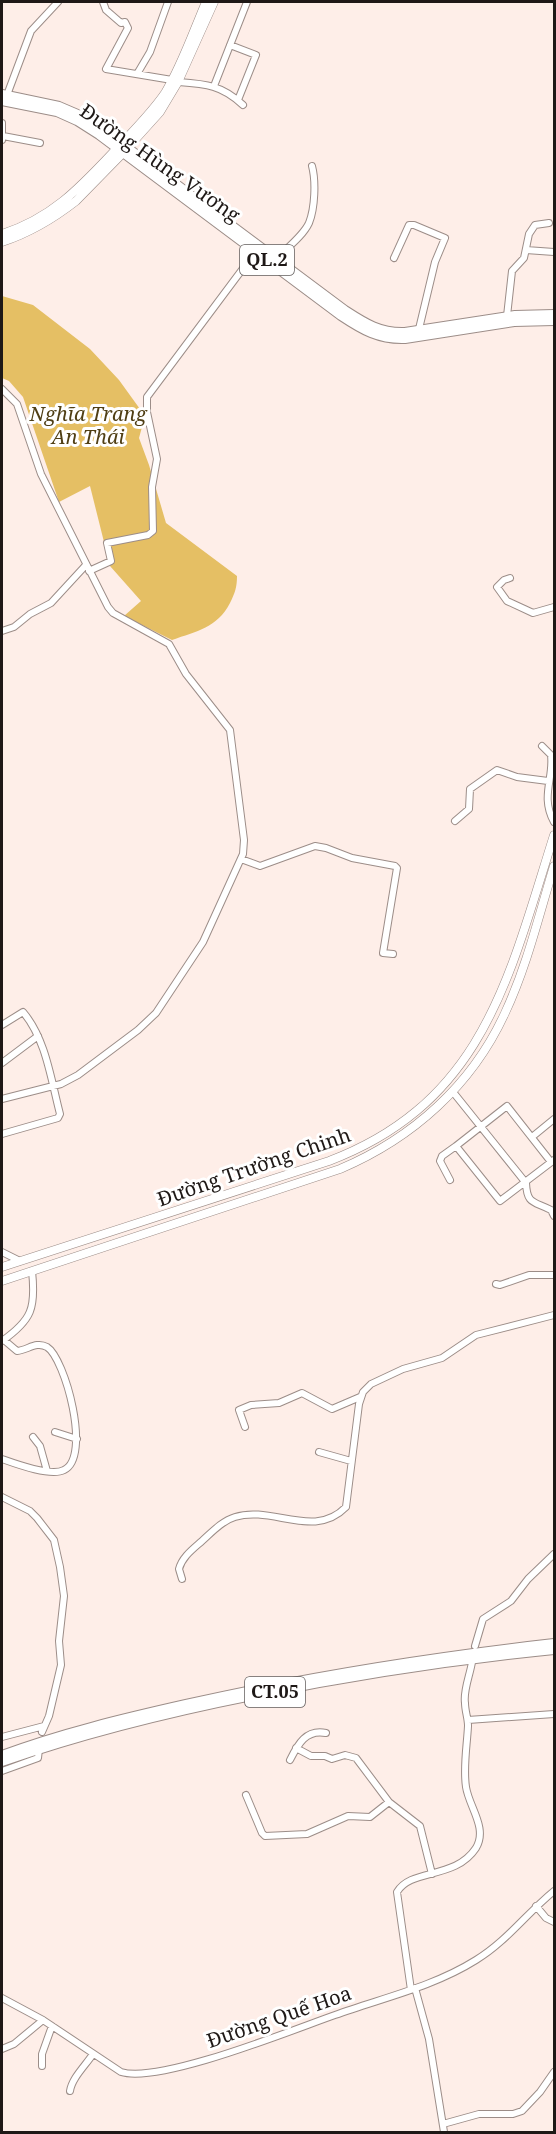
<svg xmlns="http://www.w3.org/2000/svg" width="556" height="2134" viewBox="0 0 556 2134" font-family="'Noto Serif',serif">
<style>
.green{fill:#e5bf64}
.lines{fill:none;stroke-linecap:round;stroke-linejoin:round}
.minor-casing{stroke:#9c8d88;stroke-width:8}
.major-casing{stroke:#9c8d88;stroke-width:9}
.highway-casing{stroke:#9c8d88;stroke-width:10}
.minor{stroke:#fff;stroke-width:6}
.major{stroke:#fff;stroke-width:8}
.highway{stroke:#fff;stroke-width:8}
.labels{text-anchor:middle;stroke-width:6;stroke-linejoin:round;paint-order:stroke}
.shield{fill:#fff;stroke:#625d5c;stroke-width:1.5}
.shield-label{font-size:18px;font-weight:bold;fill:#1e1816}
.street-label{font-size:20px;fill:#1e1816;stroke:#fff}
.park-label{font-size:20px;font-style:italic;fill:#503f15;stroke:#fff}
</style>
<rect width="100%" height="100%" fill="#feeee8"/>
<!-- green -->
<path class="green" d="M2,296L33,305L90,349L119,380L145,416L139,438L149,465L166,523L237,576C237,587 235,593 230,603C217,628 197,631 172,640L124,616L141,601L110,566L90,486L59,502L23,397L9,381L2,378Z"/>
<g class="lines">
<defs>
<path id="minor" d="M103,2L106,10L121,23L125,22L128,28L106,69L172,80
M230,45L256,55L238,100
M137,74L150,52L168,2
M178,82C206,84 222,85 243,105
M214,86L247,2
M7,95L31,31L58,2
M2,123V140
M3,136L40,143
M526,250L554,252
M277,258C287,248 303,236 309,223C315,208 316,181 312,166
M394,258L409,225H414L445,238L435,262L418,333
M507,316L512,271L524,258L529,234L535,225L549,223
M2,389L17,404L41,474L108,607L113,613L169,644L186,674L230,730L244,840L243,854L203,942L156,1013L138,1030L78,1075L61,1084L2,1099
M89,571L111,561L107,543L148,535L153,531L152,487L157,459L147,412V397L256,251
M510,578L504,580L497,587L507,601L533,613L554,607
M2,631L14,627L30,614L51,603L86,565
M542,746L551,755C554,778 540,797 554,822
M455,821L469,809L470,789L497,770L517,777L548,781
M241,859L260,866L315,846L326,848L352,858L395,866L397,868L383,953L393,954
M2,1025L23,1012C46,1039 51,1080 60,1114L58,1118L2,1134
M2,1063L38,1036
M453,1092L526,1183C527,1205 534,1201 551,1210L554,1216
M532,1137L554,1119
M551,1162L507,1106L456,1146L500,1201L554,1160
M450,1180L440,1161L442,1156L456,1146
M2,1252L20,1261
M496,1284L500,1285L529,1275H554
M2,1341C32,1320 36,1308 32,1271
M245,1427L239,1410L251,1405L279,1403L302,1393L332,1409L360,1397
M55,1432L77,1439
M33,1437L40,1446L47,1471
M319,1452L351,1461
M2,1459C16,1464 51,1477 64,1470C92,1457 65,1358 47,1347C36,1341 28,1350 17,1351L4,1340
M2,1497L30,1511L37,1518L54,1540L60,1567L64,1596L59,1641L61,1665L49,1716L42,1732
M182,1579L179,1569C182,1557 193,1549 202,1541C212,1532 222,1521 235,1517C272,1505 314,1540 346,1507L359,1404L363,1392L371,1384L403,1369L442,1358L476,1335L554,1315
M475,1646L483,1619L511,1601L528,1579L554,1554
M468,1720L554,1714
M2,1737L44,1726
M296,1748L311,1756H325L332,1759L345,1755L356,1758L389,1802L420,1826L432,1874
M290,1760C298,1744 306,1729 326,1733
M2,1771L38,1758L39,1749
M246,1795L262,1833L265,1836L307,1834L348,1816L370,1817L389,1802
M536,1906L546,1918L554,1922
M415,1988L429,2039L444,2132
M411,1990L397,1892C411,1868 455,1880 476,1848C488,1828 469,1807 466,1787C463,1767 467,1746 468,1726C468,1718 465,1711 465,1703C463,1691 470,1675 472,1662
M2,1998L43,2020L121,2072C160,2084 292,2030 335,2015C382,1998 433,1987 476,1960C506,1942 527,1913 554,1891
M2,2049L14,2044L43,2020
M42,2066V2054L52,2026
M70,2091C72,2078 85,2066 93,2054
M443,2124L479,2114H513L522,2111L540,2092L554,2072"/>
<path id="major" d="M2,234C55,217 83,184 120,145C136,128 152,112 165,93C182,65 193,32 206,2
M2,242C29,233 53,219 76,201L123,153L160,112L178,82L214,2
M2,1267L329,1161C484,1102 509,977 554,835
M2,1281L340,1169C413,1138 472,1085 505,1013C527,966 539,915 554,866"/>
<path id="highway" d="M2,94L59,106L80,115L104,130L345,310C365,323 380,333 405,332L515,315L554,314
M2,101L57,112L77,121L99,135L341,316C362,330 379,340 405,339L514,322L554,321
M2,1755C61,1733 124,1718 186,1704C309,1676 429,1657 554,1643
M2,1762C85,1733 171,1712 257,1695C356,1675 455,1660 554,1650"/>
</defs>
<!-- minor casing -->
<use href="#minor" class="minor-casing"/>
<!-- major casing -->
<use href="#major" class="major-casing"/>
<!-- highway casing -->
<use href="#highway" class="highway-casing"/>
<!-- minor -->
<use href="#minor" class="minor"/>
<!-- major -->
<use href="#major" class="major"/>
<!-- highway -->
<use href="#highway" class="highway"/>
</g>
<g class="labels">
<!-- shield labels -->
<g class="shield">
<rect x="240" y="245" width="54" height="30" rx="4.5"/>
<rect x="245" y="1677" width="60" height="30" rx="4.5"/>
</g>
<g class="shield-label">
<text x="267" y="266">QL.2</text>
<text x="275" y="1698">CT.05</text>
</g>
<!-- street labels -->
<g class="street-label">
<text transform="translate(160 163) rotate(35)" y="7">Đường Hùng Vương</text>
<text transform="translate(254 1167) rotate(-19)" y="7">Đường Trường Chinh</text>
<text transform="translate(279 2017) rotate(-19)" y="7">Đường Quế Hoa</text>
</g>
<!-- park labels -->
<g class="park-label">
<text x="88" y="421">Nghĩa Trang<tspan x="88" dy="23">An Thái</tspan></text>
</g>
</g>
<!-- border -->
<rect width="556" height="2134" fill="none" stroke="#1e1816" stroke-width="6"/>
</svg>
